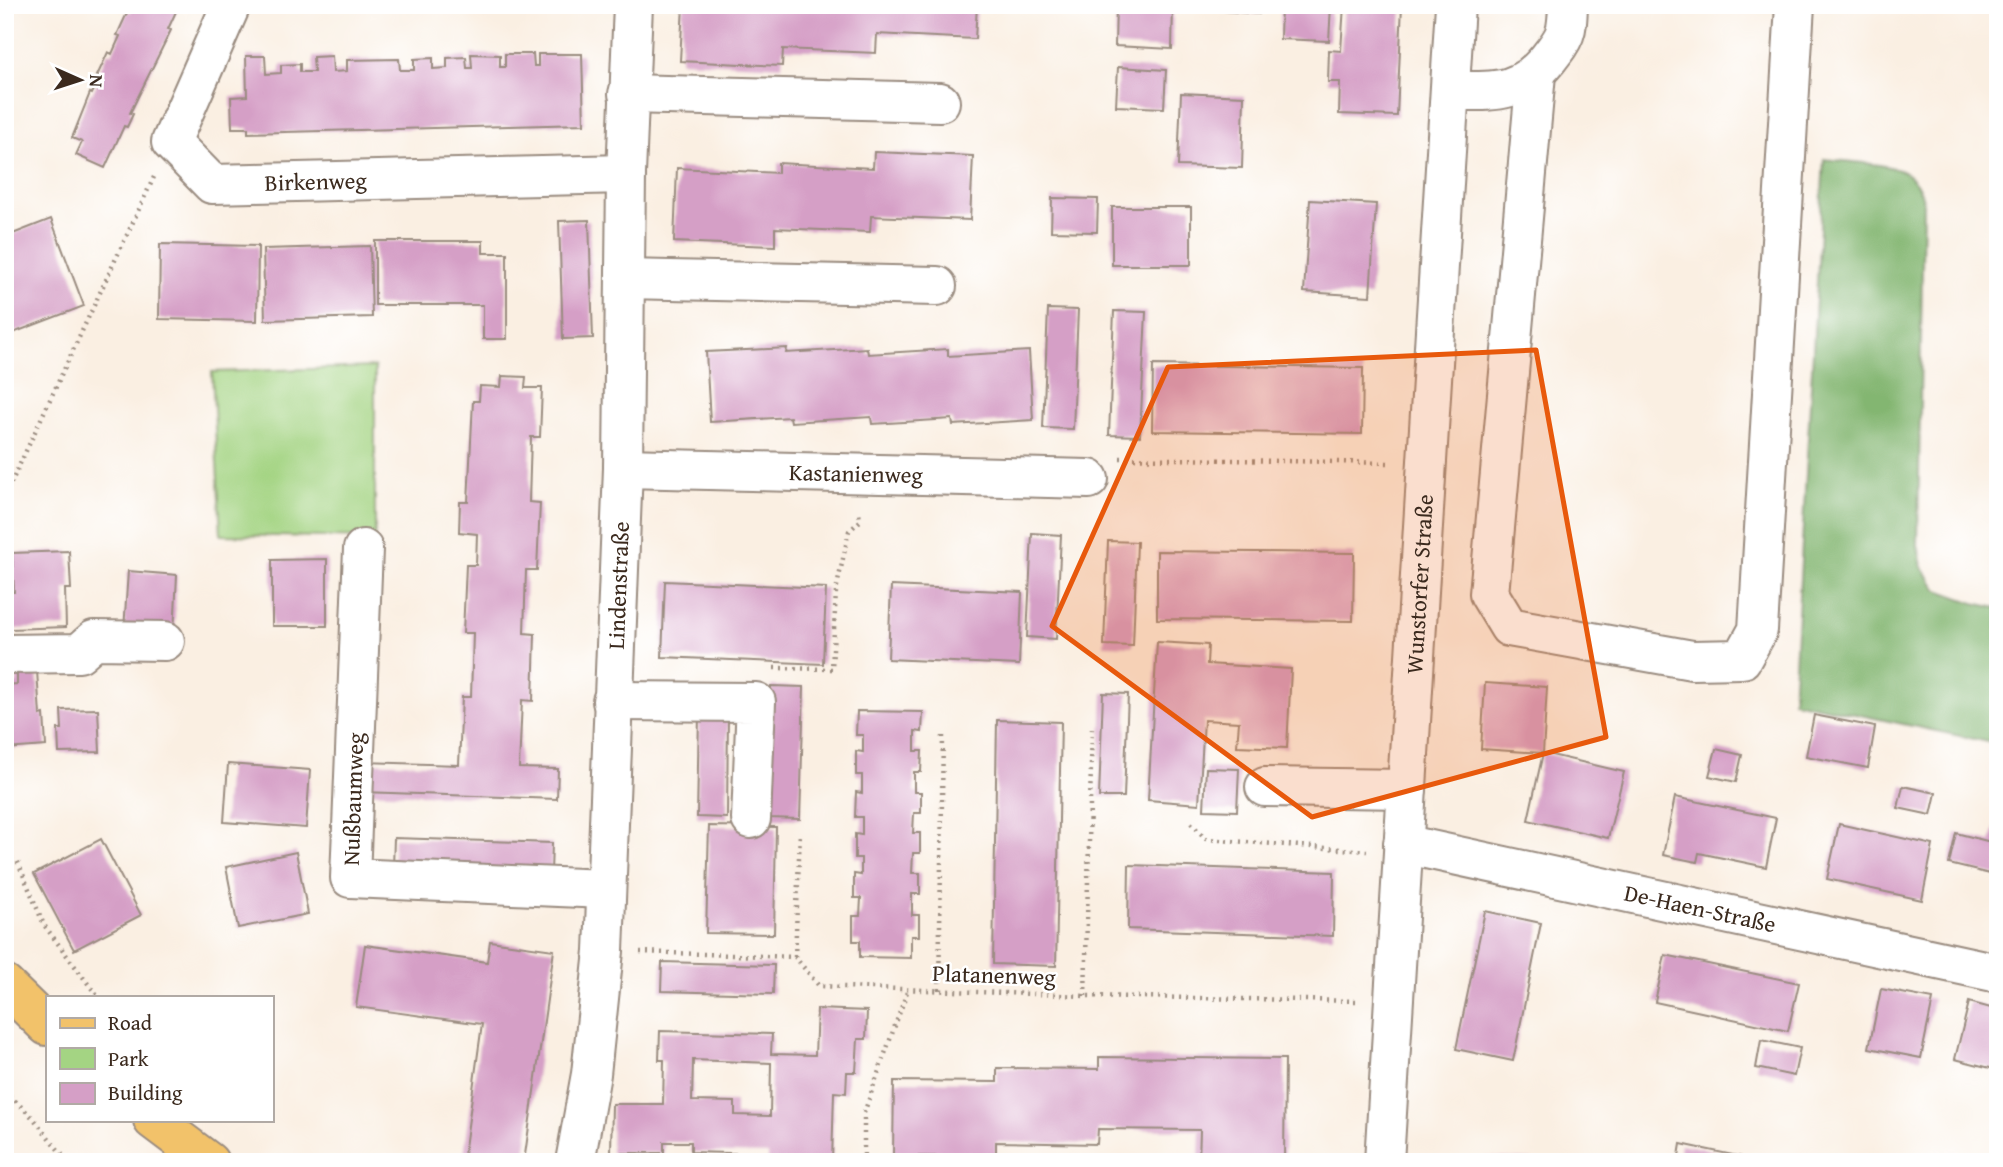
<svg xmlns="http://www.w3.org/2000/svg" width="2003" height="1167" viewBox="0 0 2003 1167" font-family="'Gentium Book Plus',serif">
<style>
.green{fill:#a4d483;stroke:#707f50;stroke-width:2}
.forest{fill:#83b671;stroke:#5f7048;stroke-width:2}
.building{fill:#d59fc6;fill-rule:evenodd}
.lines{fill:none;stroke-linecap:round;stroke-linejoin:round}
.minor-casing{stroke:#9a8c80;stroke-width:42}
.major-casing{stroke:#9a8c80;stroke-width:42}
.path{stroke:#9a8c80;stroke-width:4.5;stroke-dasharray:2 5;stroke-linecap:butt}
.minor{stroke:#fff;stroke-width:38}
.major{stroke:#f2c26a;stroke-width:38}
.marked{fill:#e8590c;fill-opacity:0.2;stroke:#e8590c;stroke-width:5;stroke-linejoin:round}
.labels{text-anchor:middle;stroke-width:5;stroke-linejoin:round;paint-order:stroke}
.street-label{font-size:23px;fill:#3b2a1e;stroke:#fff}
</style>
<rect width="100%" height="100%" fill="#fff"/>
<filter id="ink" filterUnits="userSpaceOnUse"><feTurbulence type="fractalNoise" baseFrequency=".0143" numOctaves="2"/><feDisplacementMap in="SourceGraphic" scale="14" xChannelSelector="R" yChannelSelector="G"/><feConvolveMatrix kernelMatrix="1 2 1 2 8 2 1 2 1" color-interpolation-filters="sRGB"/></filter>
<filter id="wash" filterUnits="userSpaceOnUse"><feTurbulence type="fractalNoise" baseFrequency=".00686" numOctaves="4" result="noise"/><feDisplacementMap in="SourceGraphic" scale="28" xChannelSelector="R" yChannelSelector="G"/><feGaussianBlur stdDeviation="1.57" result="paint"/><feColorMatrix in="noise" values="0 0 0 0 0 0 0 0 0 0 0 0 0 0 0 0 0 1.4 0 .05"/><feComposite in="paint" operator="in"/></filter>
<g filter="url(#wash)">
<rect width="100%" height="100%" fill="#faefe2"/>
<!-- green -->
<path class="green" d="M375,367V538L221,535L212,372Z"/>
<!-- forest -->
<path class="forest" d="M1824,159C1847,162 1888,162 1907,174C1916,180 1919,189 1923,198L1918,545L1922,567L1938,590L1974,603L1998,608V744L1793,701Z"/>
<g id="blocks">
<!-- building -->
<path class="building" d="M134,5H179L168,29L171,30L130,113L133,114L127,127L124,126L105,168L76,155L82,142L72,138L90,93L92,94L100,77L97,76L108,52L112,54L120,36L117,35L128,11L131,12Z
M683,5H977L975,39L877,34L876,53L783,49L782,66L680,61Z
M1116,5H1173L1172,49L1115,46Z
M1224,5H1260L1259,14L1224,11Z
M1281,5H1331L1329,41L1280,39Z
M1344,5H1402L1397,116L1339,114L1340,82H1328L1329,50L1341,51Z
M471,54L500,55V67H505V54H533L534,66H538V54H582L584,124L248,133V128H232L231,97L247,96L246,56H265L266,74L281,73V65L300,64V72H314L313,57L332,56L333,72L347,71V60L399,59L400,70H414V59L433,58V69L447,68V58L466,57L467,68H472Z
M1118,67L1166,70L1164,108L1116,106Z
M1181,93L1244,96L1242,168L1178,166Z
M874,152L973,156L970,220L871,216L870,232L775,228V246L674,242L677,168L778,173V163L873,168Z
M1052,198L1098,199L1097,232L1051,231Z
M1310,200L1376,204L1370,296L1304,292Z
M1112,207H1191V265H1112Z
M51,219L84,306L5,336V237Z
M589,220L593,338L563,339L559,221Z
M375,241H483V253H507V339H483V305H375Z
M160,244L258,246L257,321L159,319Z
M370,246L372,317L265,320L263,249Z
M1048,309L1078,310L1073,429L1043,428Z
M1114,311L1146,312L1140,436L1109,435Z
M787,348L786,353L867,348L868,354L948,349V356L1029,351L1033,420L953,425L952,419L872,424L871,417L791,422L790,417L710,422L706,352Z
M1153,365L1363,368L1362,434L1152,431Z
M502,376L526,377L525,388H542L540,437H531L529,502L540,503L537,570H526L524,633L535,634L533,701L522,700L519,768L558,769L557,799L363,792L364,762L459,765L462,697H471L473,633H463L466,565H476L477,534L459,532L460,502H468L473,401H479L480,386L501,387Z
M1032,533L1061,535L1056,639L1027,637Z
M1108,541L1137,542L1133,646L1104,645Z
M69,551L71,589H65L66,627L10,629L8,592H14L12,553Z
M1157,551L1354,553L1353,621L1157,619Z
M327,559V626H272V560Z
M128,571L177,575L174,633L124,630Z
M665,581L826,588L823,664L662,657Z
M891,586L1022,592L1019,665L888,659Z
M1157,642L1208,645L1207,664L1291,669L1287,748L1237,746L1239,722L1204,720L1199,804L1148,800Z
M37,671L40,715L44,714L46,746L5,749V685L17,684V672Z
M1485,683L1547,687L1543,753L1481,749Z
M771,686L804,687L800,819L769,818Z
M1103,693L1128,694L1124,797H1099Z
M98,709L100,752L59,753L58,729H62L61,710Z
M857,711L923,712L922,732L915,731V751H922L921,772H914V792H921V813H914L913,833H920V853H913L912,873H920V894H912V915H919V936H911V958L860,957V941H853V916H860L861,898H854V874L861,875V858H855V834L862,835V817H855L856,792L862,793V775H856V751L863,752V735H856Z
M699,714H728L727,818L697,817Z
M1814,715L1875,727L1868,768L1806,756Z
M997,720L1061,722L1056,966L993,964Z
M1716,749L1742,755L1736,782L1709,776Z
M1543,753L1624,772L1608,838L1528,820Z
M228,764L310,770L306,828L224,822Z
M1206,768L1239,769L1237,811L1204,810Z
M1903,786L1936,793L1931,815L1898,808Z
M1675,797L1776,818L1766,867L1699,853L1697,862L1663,855Z
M1839,824L1933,845L1922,900L1827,879Z
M709,826L776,827L774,934L706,933Z
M1995,827H1998V876L1949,864L1956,833L1991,842Z
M394,838L552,843L551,873L393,868Z
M101,839L141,915L74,950L34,874Z
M296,852L308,914L238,928L226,867Z
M1129,865L1334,872L1333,936L1128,929Z
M1485,911L1541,923L1513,1061L1456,1049Z
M490,941L554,950L524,1162H463L482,1024L356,1007L365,945L487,962Z
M1665,955L1799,983L1788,1031L1655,1002Z
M662,962L774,965L773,994L661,991Z
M1881,989L1933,999L1921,1058L1869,1048Z
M1969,1002L1998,1010V1070L1955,1059Z
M817,1009L867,1011L866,1039H858L856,1072H847L846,1093L834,1092L832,1162H768V1154L691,1152V1142H664V1153H611L612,1104H663L664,1060H659L660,1031L772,1034L771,1054L815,1055ZM693,1060L771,1063L770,1116L735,1115V1102L692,1101Z
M1761,1040L1800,1048L1794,1076L1756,1068Z
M1099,1057L1285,1059L1284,1162H1199L1200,1130L1098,1129L1097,1144L996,1142V1157L893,1156L894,1081L997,1082V1068L1099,1069Z
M1681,1144L1747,1158V1162H1678Z
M1485,1157L1533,1160V1162H1485Z"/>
</g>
</g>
<g filter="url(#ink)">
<use href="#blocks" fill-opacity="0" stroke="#9a8c80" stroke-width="2"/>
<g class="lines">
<defs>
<g id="minor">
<path id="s1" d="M231,5L171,142L212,184L626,174"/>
<path d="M1536,74L1489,594L1509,627L1692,660L1742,659L1758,630L1795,5"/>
<path d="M1450,91C1493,91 1519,95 1548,59C1566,36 1567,34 1568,5"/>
<path d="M628,94L940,102"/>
<path d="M625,279L937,286"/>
<path id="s2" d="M623,468L1089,479"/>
<path d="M363,549L350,878L605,889"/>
<path d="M5,654L79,653L94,640L165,641"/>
<path d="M612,701L756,702L751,819"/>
<path d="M1265,787L1407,789"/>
<path id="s3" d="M1403,844L1998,973"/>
<path id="s4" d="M575,1162L591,1074L604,951L623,468L626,174L633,5"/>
<path id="s5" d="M1384,1162L1455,5"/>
</g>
<path id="major" d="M5,985L47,1026
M153,1120L209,1162"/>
</defs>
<!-- minor casing -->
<use href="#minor" class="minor-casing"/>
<!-- major casing -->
<use href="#major" class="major-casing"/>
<!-- path -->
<path class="path" d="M1120,458L1391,463
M5,496L154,177
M774,668L832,669L836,591L849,531L860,521L859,512
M1191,823L1206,839L1367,851
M5,859L17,860L44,925L98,997
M640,952L795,957L819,986L1085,996L1356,1001
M795,957L800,832
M939,990L943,736
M1085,996L1092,727
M5,1091L34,1119L68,1162
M864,1162V1113L908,989"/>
<!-- minor -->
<use href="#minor" class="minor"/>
<!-- major -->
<use href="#major" class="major"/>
</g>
</g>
<!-- marked area -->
<path class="marked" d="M1536,350L1606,737L1312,817L1052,626L1168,367Z"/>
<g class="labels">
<!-- street labels -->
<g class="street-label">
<text dy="8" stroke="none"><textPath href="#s1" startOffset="312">Birkenweg</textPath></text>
<text dy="8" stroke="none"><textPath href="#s2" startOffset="233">Kastanienweg</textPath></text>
<text dy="8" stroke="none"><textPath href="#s5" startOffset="579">Wunstorfer Straße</textPath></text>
<text dy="8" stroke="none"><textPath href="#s4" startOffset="579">Lindenstraße</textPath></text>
<text transform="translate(353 799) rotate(-88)" y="8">Nußbaumweg</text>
<text dy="8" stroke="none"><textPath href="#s3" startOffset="304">De-Haen-Straße</textPath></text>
<text transform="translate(994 975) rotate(2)" y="8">Platanenweg</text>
</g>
</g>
<!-- margin -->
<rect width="2003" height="1167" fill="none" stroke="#fff" stroke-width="28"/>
<!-- legend -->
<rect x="46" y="996" width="228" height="126" fill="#ffffff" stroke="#b1aaa5" stroke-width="2"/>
<rect x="60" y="1018" width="35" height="10" fill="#f2c26a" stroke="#b1aaa5" stroke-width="2"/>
<text x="108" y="1030" font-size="21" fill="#3b2a1e">Road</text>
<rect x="60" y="1048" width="35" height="21" fill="#a4d483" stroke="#b1aaa5" stroke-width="2"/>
<text x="108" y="1066" font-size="21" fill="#3b2a1e">Park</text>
<rect x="60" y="1083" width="35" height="21" fill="#d59fc6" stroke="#b1aaa5" stroke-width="2"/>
<text x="108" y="1100" font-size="21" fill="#3b2a1e">Building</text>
<!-- north arrow -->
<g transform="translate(80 80) rotate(93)" stroke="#ffffff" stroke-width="5" paint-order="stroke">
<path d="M0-5L12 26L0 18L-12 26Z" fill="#3b2a1e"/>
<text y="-10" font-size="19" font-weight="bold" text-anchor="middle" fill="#3b2a1e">N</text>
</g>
</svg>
